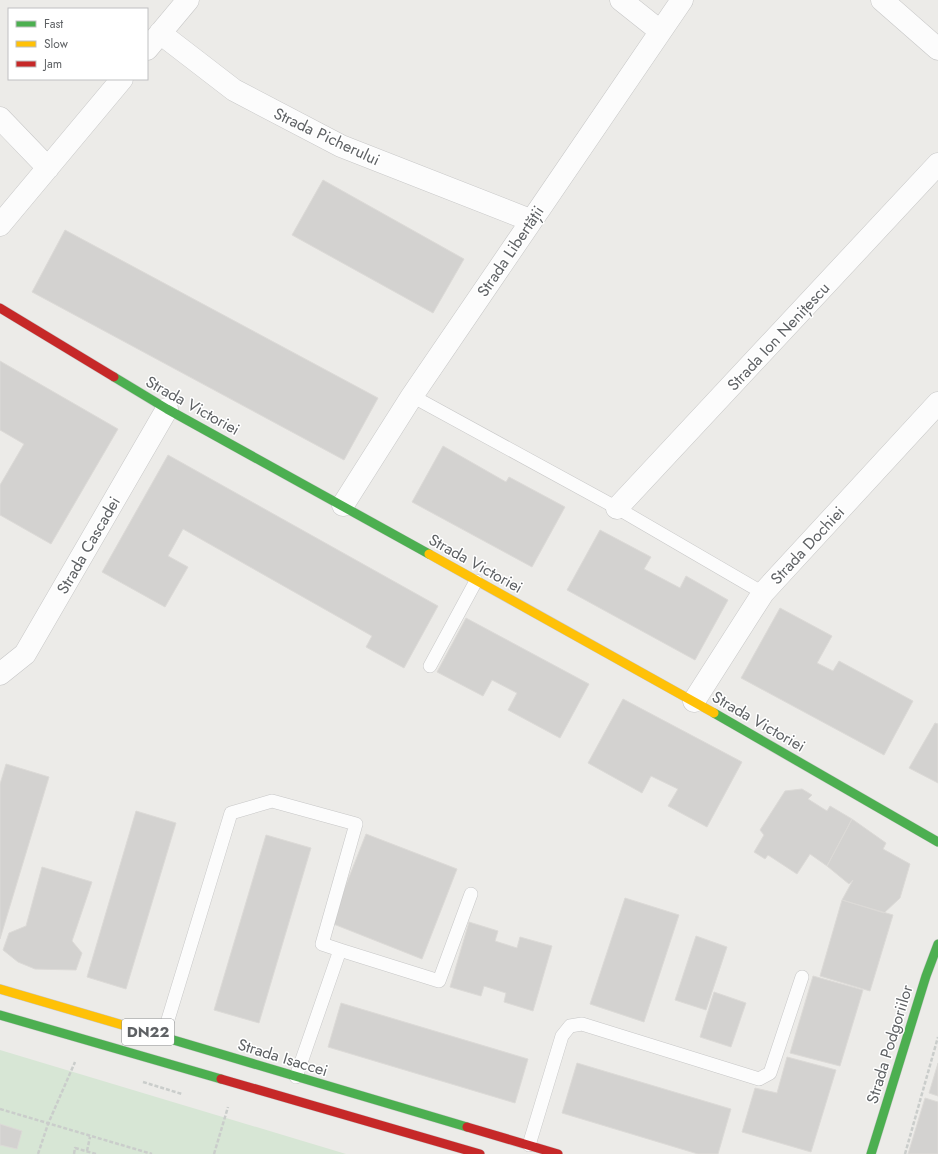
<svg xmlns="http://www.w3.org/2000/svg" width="938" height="1154" viewBox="0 0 938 1154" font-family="Jost,sans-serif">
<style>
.green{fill:#d7e6d5}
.building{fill:#d3d2d0;stroke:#dcdad7}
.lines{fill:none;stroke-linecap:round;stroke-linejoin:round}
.lane-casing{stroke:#c7c7c7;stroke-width:14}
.street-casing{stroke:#c7c7c7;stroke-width:23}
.fast-casing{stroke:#c9c9c9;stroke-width:10}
.slow-casing{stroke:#c9c9c9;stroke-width:10}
.jam-casing{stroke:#c9c9c9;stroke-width:10}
.path{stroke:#cacdcb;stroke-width:2.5;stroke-dasharray:4 2;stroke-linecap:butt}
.lane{stroke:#fcfcfc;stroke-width:13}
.street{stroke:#fcfcfc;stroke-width:22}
.fast{stroke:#4caf50;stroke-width:9}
.slow{stroke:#ffc107;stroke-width:9}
.jam{stroke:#c62828;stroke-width:9}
.labels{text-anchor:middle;stroke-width:3;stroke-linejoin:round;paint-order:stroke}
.shield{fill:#fff;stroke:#8e9092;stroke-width:1}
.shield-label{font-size:15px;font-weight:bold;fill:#5e6164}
.street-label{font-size:16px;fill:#5e6164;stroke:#fff}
</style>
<rect width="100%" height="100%" fill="#ecebe8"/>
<!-- green -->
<path class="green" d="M0,1050L346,1154H0Z"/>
<!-- building -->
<path class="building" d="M323,180L464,259L433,313L292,235Z
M65,230L378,398L344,460L32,292Z
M0,361L118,429L51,544L0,515V485L24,444L0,430Z
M443,446L506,482L509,477L565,507L532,567L412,502Z
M168,455L438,606L404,668L366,647L372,636L183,529L168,556L188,567L165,607L102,572Z
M600,530L651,557L644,569L680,588L686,576L728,600L695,660L567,590Z
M780,608L832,636L817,663L833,671L839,661L913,701L884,755L741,678Z
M466,618L589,684L560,738L508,710L517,693L492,680L483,696L437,672Z
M623,699L742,762L707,827L668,806L678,789L651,776L642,793L588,763Z
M935,723L938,724V783L909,768Z
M6,764L49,777L0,939V784Z
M802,789L812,795L808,799L827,811L830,806L852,819L827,866L810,854L797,874L768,855L765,859L754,852L764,835L760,830L785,791Z
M136,811L176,823L126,989L87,977Z
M852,819L886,843L883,849L910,864L900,898L884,913L842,900L853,880L849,884L827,866Z
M366,834L457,869L422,959L331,923Z
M266,835L311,848L259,1023L214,1010Z
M42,867L92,882L72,941L82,953L76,970L35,969L18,962L3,950L9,933L26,926Z
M625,898L679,915L644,1022L590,1004Z
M842,900L893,915L870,991L820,976Z
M469,922L498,931L495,941L517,948L520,937L552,946L533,1011L504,1002L506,993L484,986L481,996L450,987Z
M696,936L727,947L706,1010L675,1000Z
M813,976L863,990L840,1066L790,1053Z
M714,992L746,1003L731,1047L700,1037Z
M341,1003L528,1059L515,1103L328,1047Z
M787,1057L836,1070L811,1152L742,1132L755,1088L777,1093Z
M577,1063L731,1109L718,1154H698L562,1113Z
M938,1063V1096L929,1093Z
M925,1098L938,1102V1154H908Z
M0,1124L22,1131L17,1149L0,1145Z"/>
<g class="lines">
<defs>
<path id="lane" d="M412,396L617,508L763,593
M430,666L476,581
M163,1036L231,813L272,801L356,824L322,944L340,950
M296,1077L340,950L439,981L471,894
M529,1145L562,1036L570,1026L582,1024L759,1079L770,1073L802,977"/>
<path id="street" d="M621,0L660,31
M882,0L938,49
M160,33L234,90L341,146L530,220
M147,49L188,0
M0,118L48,168
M0,225L122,79
M343,505L412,396L682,0
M617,508L938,164
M0,674L25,654L167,409
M694,701L763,593L938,403"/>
<path id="fast" d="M114,377L167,409L429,554
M714,713L938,842
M0,1015L221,1079
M160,1036L467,1127
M871,1154L926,976L938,944"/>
<path id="slow" d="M429,554L714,713
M0,989L160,1036"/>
<path id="jam" d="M0,308L114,377
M221,1079L480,1154
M467,1127L558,1154"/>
</defs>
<!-- lane casing -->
<use href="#lane" class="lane-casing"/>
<!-- street casing -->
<use href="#street" class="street-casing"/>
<!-- fast casing -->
<use href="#fast" class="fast-casing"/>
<!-- slow casing -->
<use href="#slow" class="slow-casing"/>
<!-- jam casing -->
<use href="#jam" class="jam-casing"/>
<!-- path -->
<path class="path" d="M143,1082L182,1094
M0,1109L152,1154
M87,1151L90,1137
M38,1154L48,1124L75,1062
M74,1154L75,1148L96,1154
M214,1154L228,1107
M905,1154L938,1037"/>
<!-- lane -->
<use href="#lane" class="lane"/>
<!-- street -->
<use href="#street" class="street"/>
<!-- fast -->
<use href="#fast" class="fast"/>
<!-- slow -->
<use href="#slow" class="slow"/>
<!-- jam -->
<use href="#jam" class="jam"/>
</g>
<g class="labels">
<!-- shield labels -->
<rect class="shield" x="122" y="1019" width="52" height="26" rx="3"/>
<g class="shield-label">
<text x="148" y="1037">DN22</text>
</g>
<!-- street labels -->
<g class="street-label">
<text transform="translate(327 136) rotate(25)" y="6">Strada Picherului</text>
<text transform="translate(510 251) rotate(-56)" y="6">Strada Libertății</text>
<text transform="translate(778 336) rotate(-47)" y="6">Strada Ion Nenițescu</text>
<text transform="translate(193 405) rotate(29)" y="6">Strada Victoriei</text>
<text transform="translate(88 545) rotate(-60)" y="6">Strada Cascadei</text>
<text transform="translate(807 545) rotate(-47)" y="6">Strada Dochiei</text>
<text transform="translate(476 563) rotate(29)" y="6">Strada Victoriei</text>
<text transform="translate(759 721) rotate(30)" y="6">Strada Victoriei</text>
<text transform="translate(889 1044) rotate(-73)" y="6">Strada Podgoriilor</text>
<text transform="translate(283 1057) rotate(17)" y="6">Strada Isaccei</text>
</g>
</g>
<!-- legend -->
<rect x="8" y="8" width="140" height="72" fill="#ffffff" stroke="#bfc0c1"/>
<rect x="16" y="21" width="20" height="6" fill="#4caf50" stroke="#bfc0c1"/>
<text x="44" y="28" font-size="12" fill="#5e6164">Fast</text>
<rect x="16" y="41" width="20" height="6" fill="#ffc107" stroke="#bfc0c1"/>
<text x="44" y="48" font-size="12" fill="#5e6164">Slow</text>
<rect x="16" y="61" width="20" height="6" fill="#c62828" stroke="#bfc0c1"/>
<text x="44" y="68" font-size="12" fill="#5e6164">Jam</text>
</svg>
